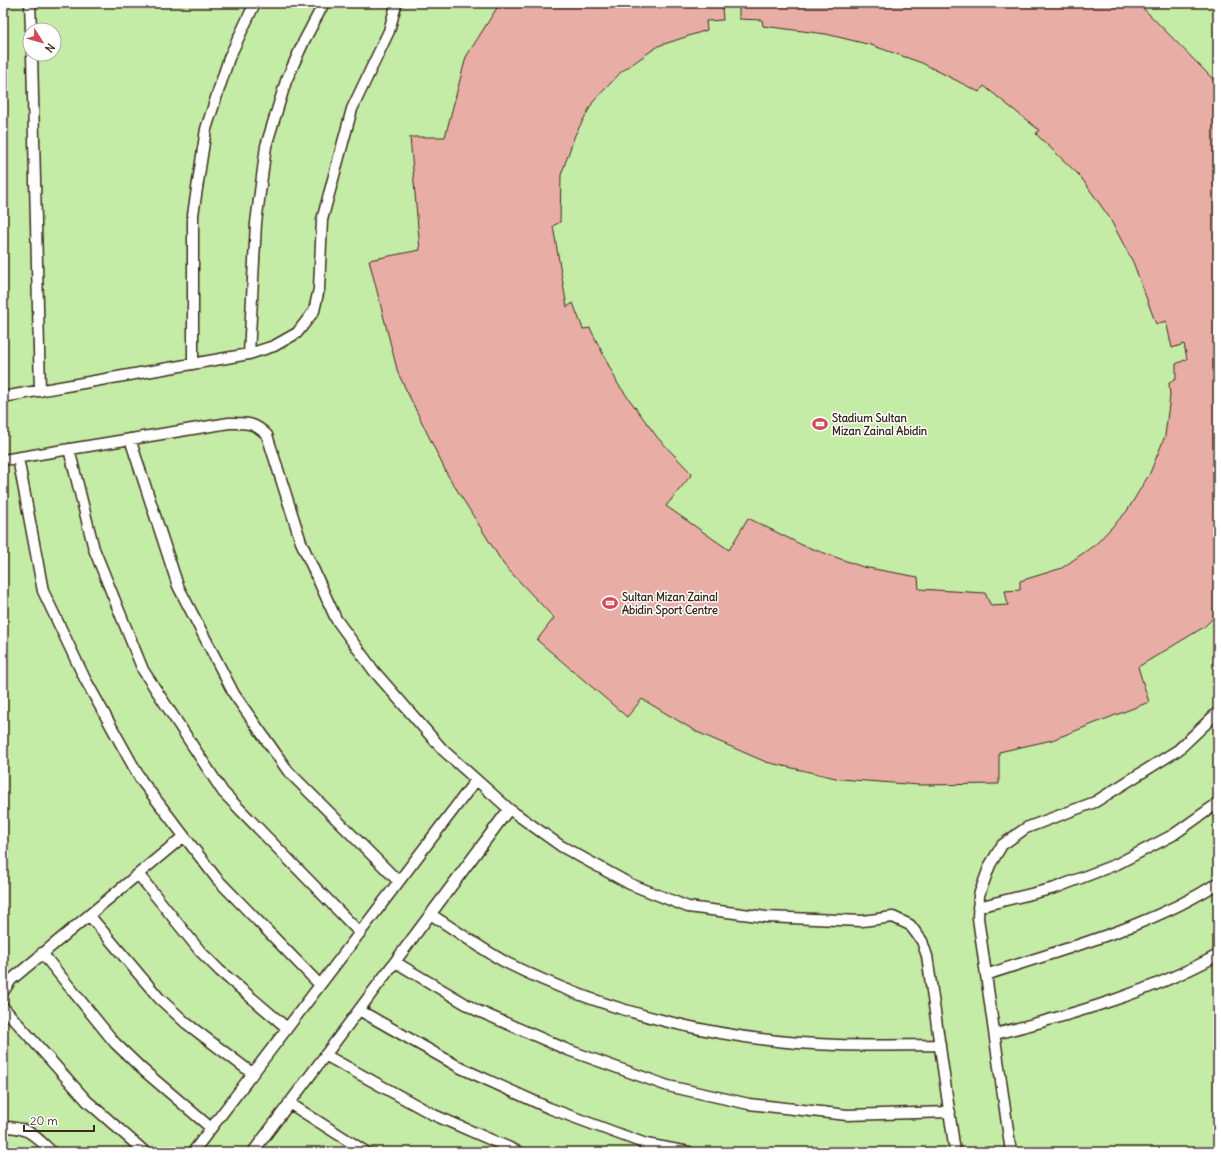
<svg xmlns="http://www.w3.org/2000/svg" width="1221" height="1155" viewBox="0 0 1221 1155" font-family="Delius,sans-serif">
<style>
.green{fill:#c4eca6;stroke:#808b62;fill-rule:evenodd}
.building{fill:#e8aea6;stroke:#3b2a1e;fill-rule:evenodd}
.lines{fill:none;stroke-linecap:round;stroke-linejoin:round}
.service-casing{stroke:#3b2a1e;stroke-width:13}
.service{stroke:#fff;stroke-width:10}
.labels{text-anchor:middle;stroke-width:3;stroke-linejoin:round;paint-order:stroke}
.poi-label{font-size:11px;font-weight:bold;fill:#3b2a1e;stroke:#fff;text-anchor:start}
</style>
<rect width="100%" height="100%" fill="#fff"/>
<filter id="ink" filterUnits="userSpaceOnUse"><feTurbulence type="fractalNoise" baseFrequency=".025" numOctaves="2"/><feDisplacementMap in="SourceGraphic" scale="8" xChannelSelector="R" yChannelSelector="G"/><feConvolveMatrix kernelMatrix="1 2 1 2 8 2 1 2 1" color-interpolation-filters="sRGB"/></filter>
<g filter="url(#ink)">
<!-- green -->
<path class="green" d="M3,3H1218V1152H3ZM30,30H54V54H30Z"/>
<!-- building -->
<path class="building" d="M500,3H1138L1213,79L1218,85V613L1204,627L1138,667L1149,702L1052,740L999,752V784L919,785L840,779L766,762L697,732L642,699L627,717L537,640L554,618L504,565L447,474L398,373L369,260L420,250L410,137H445L466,57ZM722,6H739V19L762,20L763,26L826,34L871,45L922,63L979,92L984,86L1039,130L1036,134L1080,176L1109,217L1133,262L1156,324L1166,321L1172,348L1184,344L1187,359L1176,364V379L1169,383L1170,396L1165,436L1150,473L1127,511L1096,544L1062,568L1020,581V590L1005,591L1008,605L991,606L985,593L919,589L918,577L863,567L802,545L748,518L729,550L666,506L692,474L657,437L618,384L590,328L583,329L573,303L567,307L553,226L560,222L561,175L575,135L593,102L621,72L658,46L707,30L706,21L723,20Z"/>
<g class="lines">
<defs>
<path id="service" d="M30,3L31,30
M32,54L40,391
M249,354L256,223L266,146L286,81L304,41L324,3
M193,364V215L206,129L229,58L255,3
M3,397L249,354L274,346L297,333L314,311L319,289L322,220L352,109L389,31L396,5L394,3
M130,439L178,586L234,694L288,771L398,881
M69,449L94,549L143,670L223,792L360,933
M18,458L43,591L85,679L141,780L217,879L320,985
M3,460L229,423C247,423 254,422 267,435L301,542L336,619L374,671L443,750L509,809L561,846L630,884L688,907L766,917L862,921L893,917L910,925L922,941L927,956L955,1152
M138,874L200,951L220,971L287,1028
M978,907L1055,888L1117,864L1173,835L1218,803
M430,914C456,930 481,949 507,963C607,1013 725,1042 837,1045C871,1046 906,1045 940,1045
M89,915L159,998L186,1023L252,1073
M42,953L115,1043L142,1069L211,1128
M395,962L476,1010L568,1050L668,1086L749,1104L847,1115L950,1112
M986,975C1065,948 1148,928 1218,883
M3,992L11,980L184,836
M3,1007L87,1101L145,1152
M359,1010L461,1068L549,1108L646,1144L689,1152
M995,1034C1071,1015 1149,993 1218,955
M325,1055L434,1115L519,1152
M289,1103L366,1152
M3,1127C29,1127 34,1135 52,1152
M193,1152L476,780
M253,1152L509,809
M1011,1152L978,918L979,895L990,865L1002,845L1026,828L1095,802L1178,750L1218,712"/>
</defs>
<!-- service casing -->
<use href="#service" class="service-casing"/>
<!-- service -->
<use href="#service" class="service"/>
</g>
</g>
<!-- icons -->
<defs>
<symbol id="stadium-bare" viewBox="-9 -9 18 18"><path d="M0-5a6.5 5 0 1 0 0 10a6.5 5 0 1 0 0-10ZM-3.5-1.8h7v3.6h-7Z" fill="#d1495b" stroke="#fff" stroke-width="2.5" paint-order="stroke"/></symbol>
</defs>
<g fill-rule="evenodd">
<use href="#stadium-bare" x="809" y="413" width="22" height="22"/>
<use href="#stadium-bare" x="599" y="592" width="22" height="22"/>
</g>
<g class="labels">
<!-- poi labels -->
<g class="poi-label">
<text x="832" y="422">Stadium Sultan<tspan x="832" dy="13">Mizan Zainal Abidin</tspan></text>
<text x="622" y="601">Sultan Mizan Zainal<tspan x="622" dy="13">Abidin Sport Centre</tspan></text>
</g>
</g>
<!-- margin -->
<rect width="1221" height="1155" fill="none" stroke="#fff" stroke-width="16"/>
<rect x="8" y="8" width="1205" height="1139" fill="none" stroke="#3b2a1e" stroke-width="1.5" filter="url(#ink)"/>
<!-- north arrow -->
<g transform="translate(42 42) rotate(127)"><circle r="19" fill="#ffffff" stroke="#b1aaa5"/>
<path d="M0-3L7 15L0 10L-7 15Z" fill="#d1495b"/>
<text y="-6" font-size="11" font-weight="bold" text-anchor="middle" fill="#3b2a1e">N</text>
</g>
<!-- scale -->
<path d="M24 1125v6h70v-6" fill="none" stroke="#3b2a1e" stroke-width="2"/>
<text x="30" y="1125" font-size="12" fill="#3b2a1e" stroke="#ffffff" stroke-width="3" paint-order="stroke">20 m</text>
</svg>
